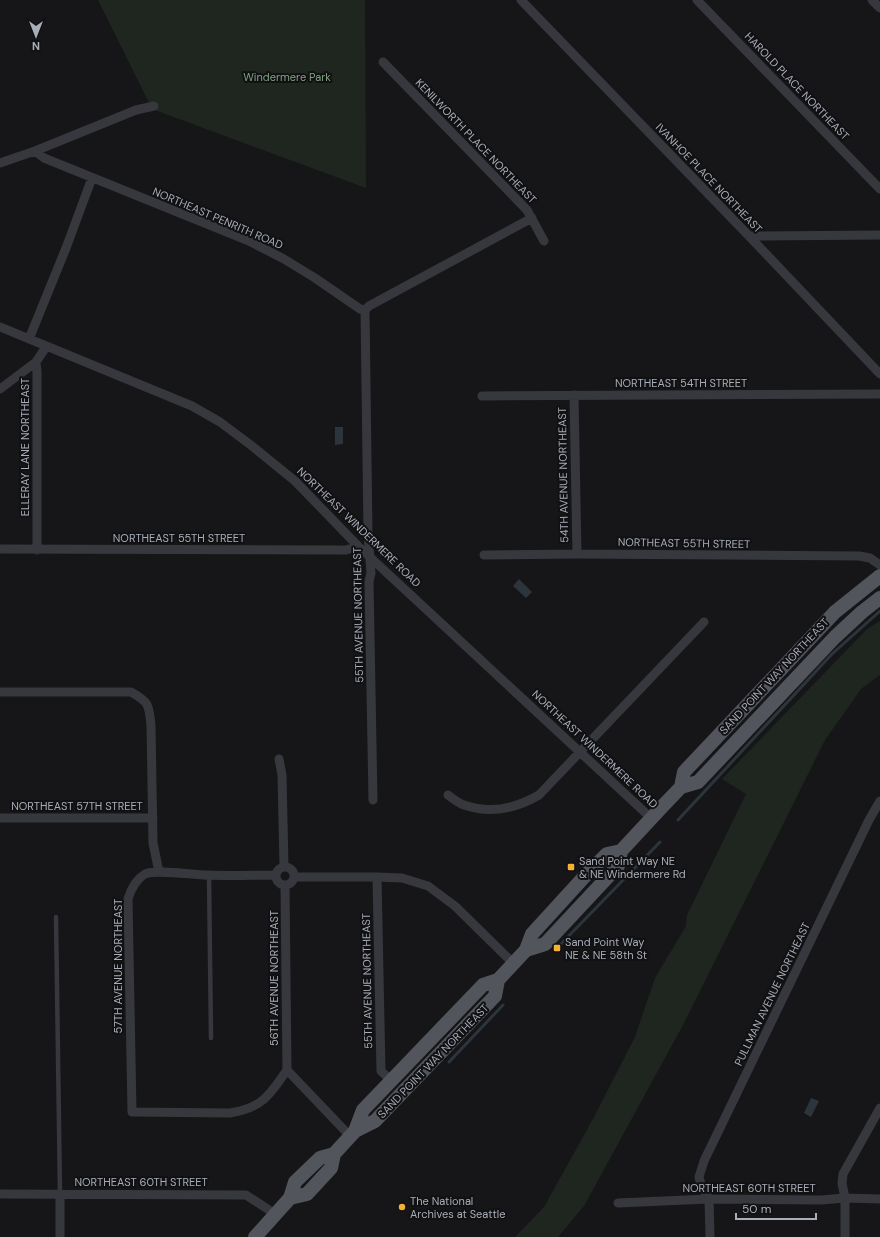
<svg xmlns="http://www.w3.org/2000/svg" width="880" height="1237" viewBox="0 0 880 1237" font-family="'DM Sans',sans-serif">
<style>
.green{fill:#1e261f}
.water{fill:#2c353c}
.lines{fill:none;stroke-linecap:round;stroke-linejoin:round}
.stream{stroke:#2c353c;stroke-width:3}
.lane{stroke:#37383d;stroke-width:4.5}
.street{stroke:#37383d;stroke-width:9}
.primary{stroke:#53555c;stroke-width:14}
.poi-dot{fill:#f2b134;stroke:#111113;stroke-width:1.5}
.labels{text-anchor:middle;stroke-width:4;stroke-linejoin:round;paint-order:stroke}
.park-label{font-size:11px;fill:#7fa381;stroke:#111113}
.street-label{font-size:11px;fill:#a8adb8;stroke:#111113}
.poi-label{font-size:11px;fill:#a8adb8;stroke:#111113;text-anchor:start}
</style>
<rect width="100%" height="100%" fill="#161618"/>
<!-- green -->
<path class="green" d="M98,0H365L366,188L152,109Z
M880,621V675L861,689L825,740L683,1025L584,1206L558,1237H515L544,1207L594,1117L635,1037L655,978L686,926L687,915L746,794L722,779L867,629Z"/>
<!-- water -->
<path class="water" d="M335,427H343V444L335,445Z
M519,579L532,592L526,598L513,586Z
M811,1098L819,1101L811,1117L804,1113Z"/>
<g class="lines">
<!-- stream -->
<path class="stream" d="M678,820L832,654L880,611
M560,945L660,842
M449,1062L503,1005"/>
<!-- lane -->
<path class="lane" d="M209,875L211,1038
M56,917L60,1194"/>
<!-- street -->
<path class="street" d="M521,0L749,236L880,374
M697,0L880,189
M872,0L880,8
M383,62L527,210L544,241
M35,151L44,158L249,241L284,259L315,278L360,309L365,310L369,306L532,218
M0,163L35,151L136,110L154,106
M749,236L880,235
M365,310L368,534L371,573L369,582L373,800
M0,327L192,406L220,422L252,446L295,481L358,546L651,818
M29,339L66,248L92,178
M36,362L37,372V550
M0,389L36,362L46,347
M574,395L577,554
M482,396L880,394
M0,549L346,550L358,546
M484,555L577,554L859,556L870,558L880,565
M0,692H131C149,702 149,705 151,725L153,843L159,872
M279,759L282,775L284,867
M448,795C453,799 458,803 464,805C490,814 515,809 539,795L704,622
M0,818H153
M276 876a9 9 0 1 1 18 0a9 9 0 1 1-18 0Z
M275,875C253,875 230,876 207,875C193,875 156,869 145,874C135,880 131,889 128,899L132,1112L230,1113C262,1108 270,1095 287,1070L350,1136
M294,877H377L402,878L428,886L455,906L514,964
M377,877L381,1071L392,1081
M285,886L287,1070
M0,1194L246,1195L275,1214
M618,1203L709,1199L821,1200L845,1198L880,1199
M60,1237V1194
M710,1237L709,1199L702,1188L699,1177L704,1161L869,820L880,801
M845,1237V1198L842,1183L843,1174L880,1108"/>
<!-- primary -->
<path class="primary" d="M681,787L684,772L835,612L880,576
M526,950L545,944L547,942L618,866L621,851L660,809L681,787L698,782L835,637L862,612L880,598
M355,1131L375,1121L495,996L498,980
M290,1198L307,1194L331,1168L334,1154L355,1131L363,1110L483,985L498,980L526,950L532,934L584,877L607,854L621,851
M255,1237L290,1198L295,1182L320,1158L334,1154"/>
</g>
<!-- markers -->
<g class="poi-dot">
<rect x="567" y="863" width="8" height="8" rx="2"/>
<rect x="553" y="944" width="8" height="8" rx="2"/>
<circle cx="402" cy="1207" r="4"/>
</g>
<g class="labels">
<!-- park labels -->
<g class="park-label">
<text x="287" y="81">Windermere Park</text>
</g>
<!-- street labels -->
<g class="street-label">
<text transform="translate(797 86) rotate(46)" y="4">HAROLD PLACE NORTHEAST</text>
<text transform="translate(476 141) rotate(46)" y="4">KENILWORTH PLACE NORTHEAST</text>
<text transform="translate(709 178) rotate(46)" y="4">IVANHOE PLACE NORTHEAST</text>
<text transform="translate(218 218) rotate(23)" y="4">NORTHEAST PENRITH ROAD</text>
<text x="681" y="387">NORTHEAST 54TH STREET</text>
<text transform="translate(25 447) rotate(-90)" y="4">ELLERAY LANE NORTHEAST</text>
<text transform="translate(563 475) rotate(-91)" y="4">54TH AVENUE NORTHEAST</text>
<text transform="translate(359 527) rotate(44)" y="4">NORTHEAST WINDERMERE ROAD</text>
<text x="179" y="542">NORTHEAST 55TH STREET</text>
<text transform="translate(684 543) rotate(1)" y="4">NORTHEAST 55TH STREET</text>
<text transform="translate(358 615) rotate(-91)" y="4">55TH AVENUE NORTHEAST</text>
<text transform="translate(774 676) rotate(-47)" y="4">SAND POINT WAY NORTHEAST</text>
<text transform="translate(595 749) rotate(43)" y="4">NORTHEAST WINDERMERE ROAD</text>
<text x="77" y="810">NORTHEAST 57TH STREET</text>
<text transform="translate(118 966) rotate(-90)" y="4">57TH AVENUE NORTHEAST</text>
<text transform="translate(274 978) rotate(-90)" y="4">56TH AVENUE NORTHEAST</text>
<text transform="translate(367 981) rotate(-91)" y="4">55TH AVENUE NORTHEAST</text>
<text transform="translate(772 994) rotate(-64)" y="4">PULLMAN AVENUE NORTHEAST</text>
<text transform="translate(433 1061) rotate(-46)" y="4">SAND POINT WAY NORTHEAST</text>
<text x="141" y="1186">NORTHEAST 60TH STREET</text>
<text x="749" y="1192">NORTHEAST 60TH STREET</text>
</g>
<!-- poi labels -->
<g class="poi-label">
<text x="579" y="865">Sand Point Way NE<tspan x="579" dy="13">&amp; NE Windermere Rd</tspan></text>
<text x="565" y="946">Sand Point Way<tspan x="565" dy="13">NE &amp; NE 58th St</tspan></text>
<text x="410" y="1205">The National<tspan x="410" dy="13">Archives at Seattle</tspan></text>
</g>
</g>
<!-- north arrow -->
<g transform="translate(36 36) rotate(180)" stroke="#111113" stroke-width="3" paint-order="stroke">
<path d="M0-3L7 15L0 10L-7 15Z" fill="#a8adb8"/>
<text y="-6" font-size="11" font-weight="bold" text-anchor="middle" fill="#a8adb8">N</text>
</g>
<!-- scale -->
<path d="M736 1213v6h80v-6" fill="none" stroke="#a8adb8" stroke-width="2"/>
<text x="742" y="1213" font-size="12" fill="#a8adb8" stroke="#111113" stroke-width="3" paint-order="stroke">50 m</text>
</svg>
